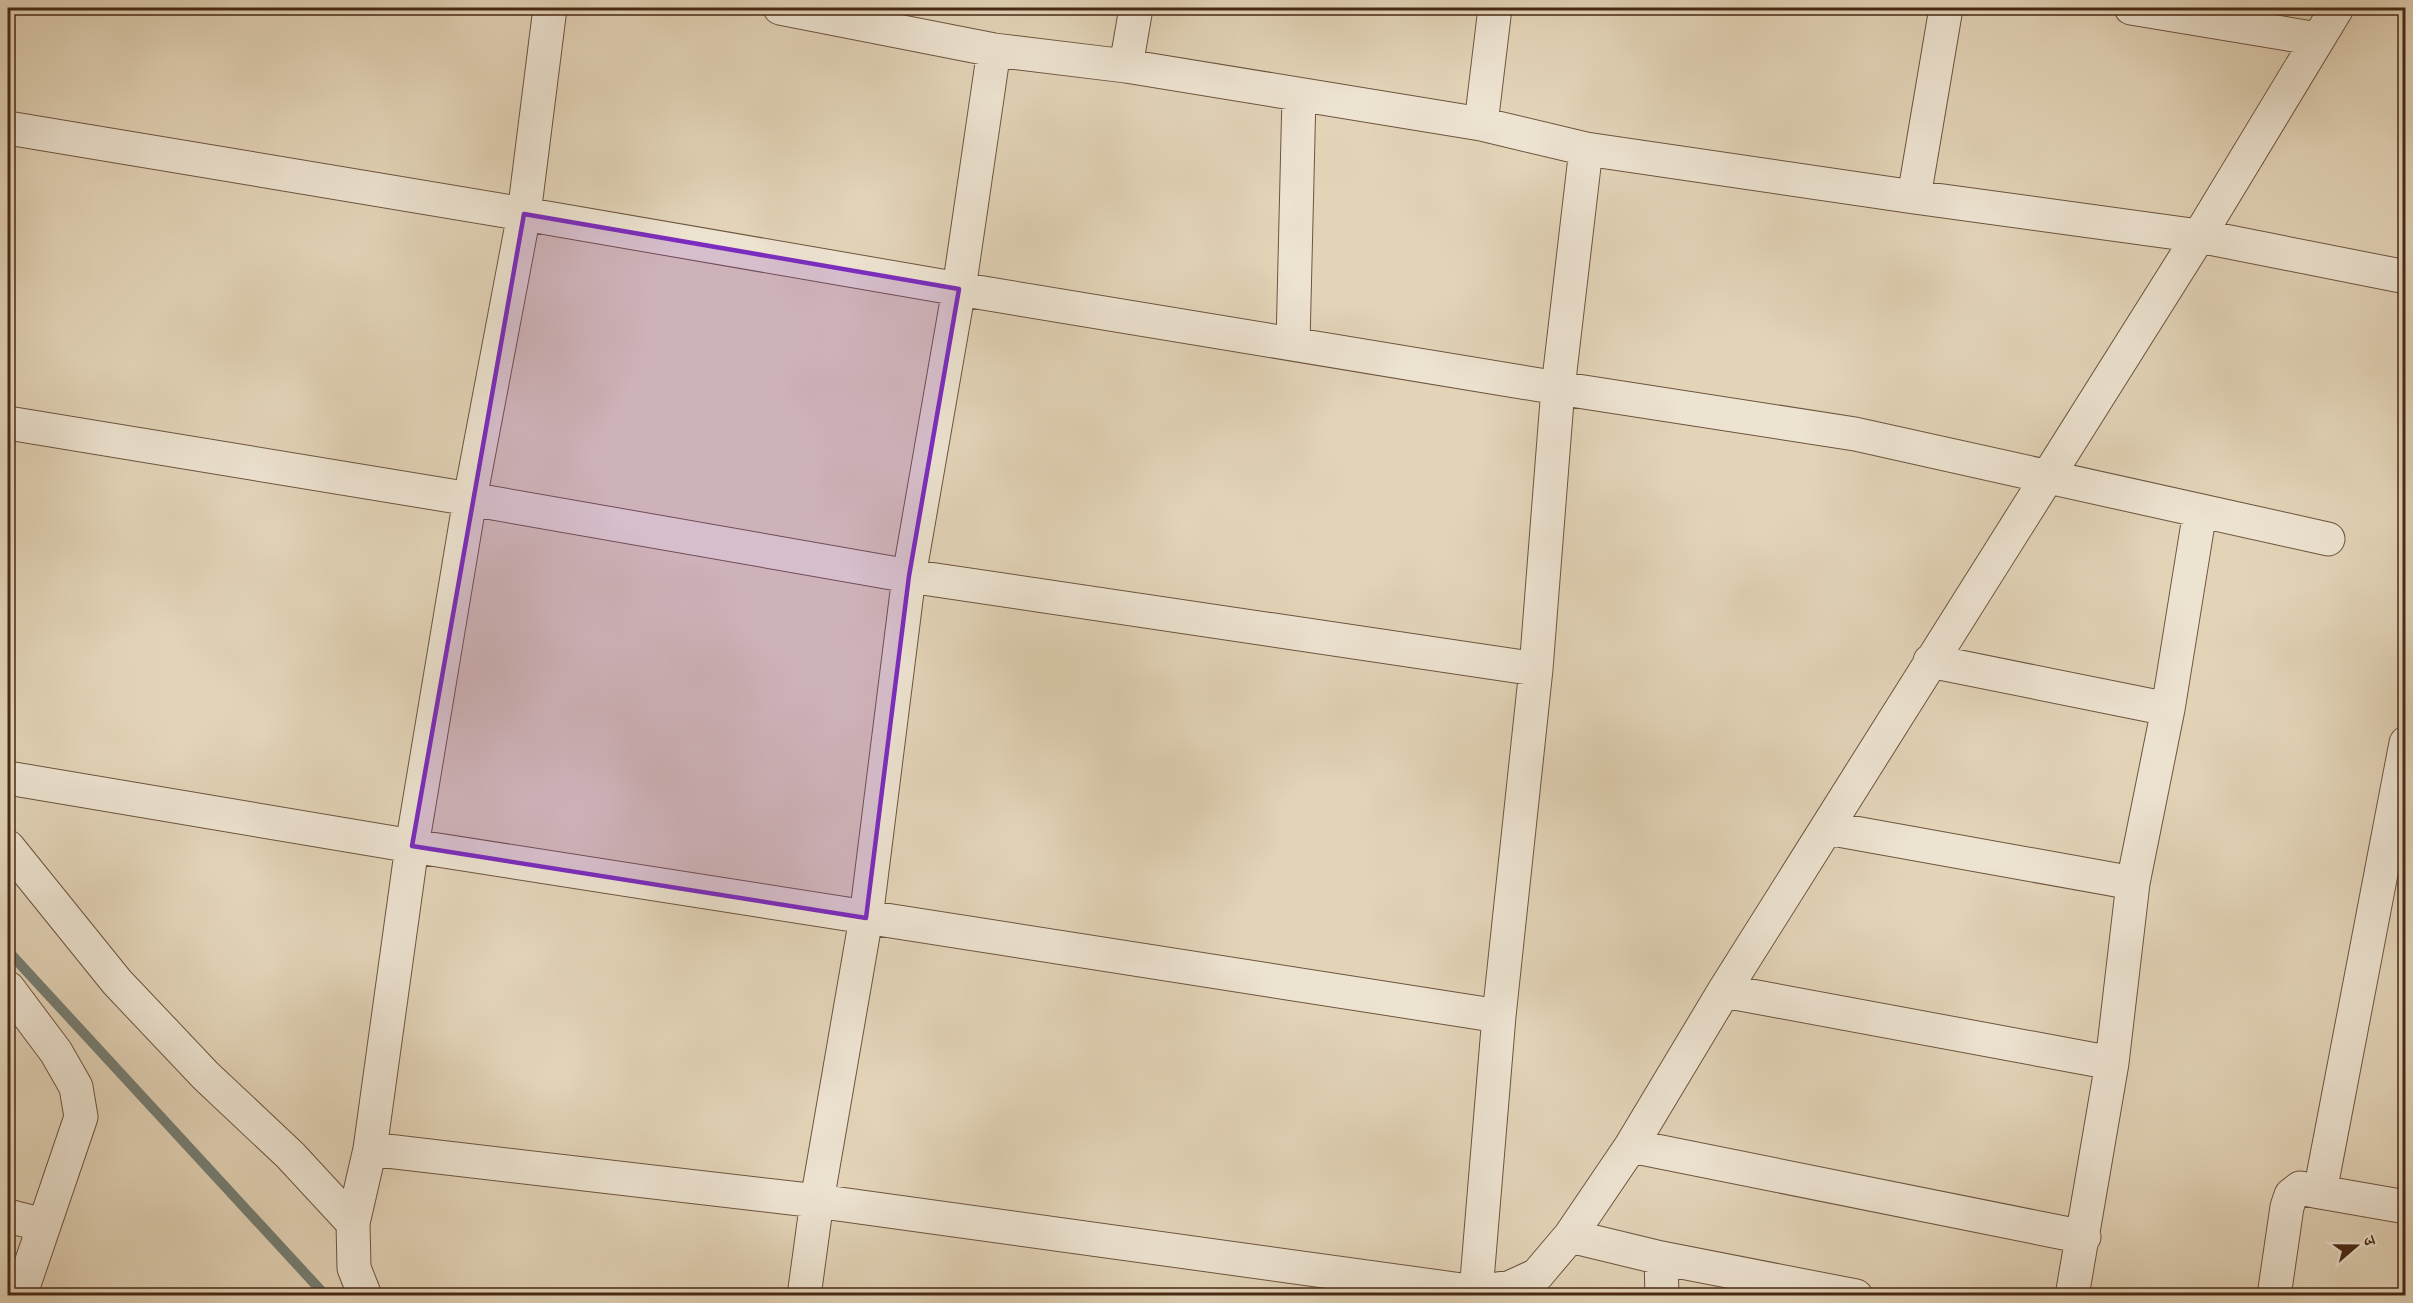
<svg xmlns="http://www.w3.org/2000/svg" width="2413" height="1303" viewBox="0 0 2413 1303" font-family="'Gentium Book Plus','Noto Serif Devanagari',serif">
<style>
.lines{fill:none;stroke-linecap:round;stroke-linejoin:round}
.stream{stroke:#767e74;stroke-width:10}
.minor-casing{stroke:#6e543e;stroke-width:35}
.minor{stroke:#ede3d1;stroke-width:33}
.marked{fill:#7b2cbf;fill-opacity:0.2;stroke:#7b2cbf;stroke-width:4.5;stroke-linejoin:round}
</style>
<rect width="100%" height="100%" fill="#e3d4b8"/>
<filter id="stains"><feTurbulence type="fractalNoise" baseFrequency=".00333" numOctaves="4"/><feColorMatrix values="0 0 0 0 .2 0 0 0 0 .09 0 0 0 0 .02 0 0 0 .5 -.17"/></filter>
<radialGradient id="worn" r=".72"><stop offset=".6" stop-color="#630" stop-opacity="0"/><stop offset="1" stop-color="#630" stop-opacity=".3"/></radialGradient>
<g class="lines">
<!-- stream -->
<path class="stream" d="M8,951L326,1296"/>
<defs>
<path id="minor" d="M550,8L524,214L470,499L412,846L370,1149L817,1201L1476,1292L1499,1016L1536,669L1558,388L1586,149
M780,8L994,50L1126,66L1481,124L1586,149L1914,197L2199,236L2406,277
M2131,8L2318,39
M1126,66L1136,8
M1481,124L1495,8
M8,128L524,214L959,289L1558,388L1855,434L2328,539
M1914,197L1946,8
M1293,344L1299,95
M8,423L470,499L909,576L1536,669
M1930,661L2168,709
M2406,743L2320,1192L2406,1207
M8,778L412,846L1499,1016
M1827,828L2133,883
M8,847L117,982L206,1076L290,1155L353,1223
M8,988L56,1052L76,1087L81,1117L20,1296
M1724,991L2112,1063
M1631,1146L2084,1237
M8,1216L43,1225
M1570,1236L1661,1258L1856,1296
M1661,1258L1662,1296
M1476,1292L1511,1287L1537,1275L1570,1236L1631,1146L1724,991L2199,236L2337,8
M365,1296L354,1268L353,1223L370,1149
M804,1296L817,1201L866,918L909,576L959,289L994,50
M2072,1296L2112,1063L2133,883L2168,709L2200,511
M2274,1296L2287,1207L2291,1195L2300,1188L2320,1192"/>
</defs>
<!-- minor casing -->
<use href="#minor" class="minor-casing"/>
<!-- minor -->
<use href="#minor" class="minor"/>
</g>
<!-- marked area -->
<path class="marked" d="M524,214L959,289L909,576L866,918L412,846Z"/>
<!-- margin -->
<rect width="2413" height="1303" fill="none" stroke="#e3d4b8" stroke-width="30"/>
<rect x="9" y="9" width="2395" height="1285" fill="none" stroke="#472915" stroke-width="3"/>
<rect x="15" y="15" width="2383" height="1273" fill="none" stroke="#472915" stroke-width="1.5"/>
<!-- north arrow -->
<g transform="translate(2356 1246) rotate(70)" stroke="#ede3d1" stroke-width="4.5" paint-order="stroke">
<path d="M0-4.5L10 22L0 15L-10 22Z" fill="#472915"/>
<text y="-9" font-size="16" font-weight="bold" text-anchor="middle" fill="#472915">उ</text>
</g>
<rect width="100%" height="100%" filter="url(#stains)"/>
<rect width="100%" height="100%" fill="url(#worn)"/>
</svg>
